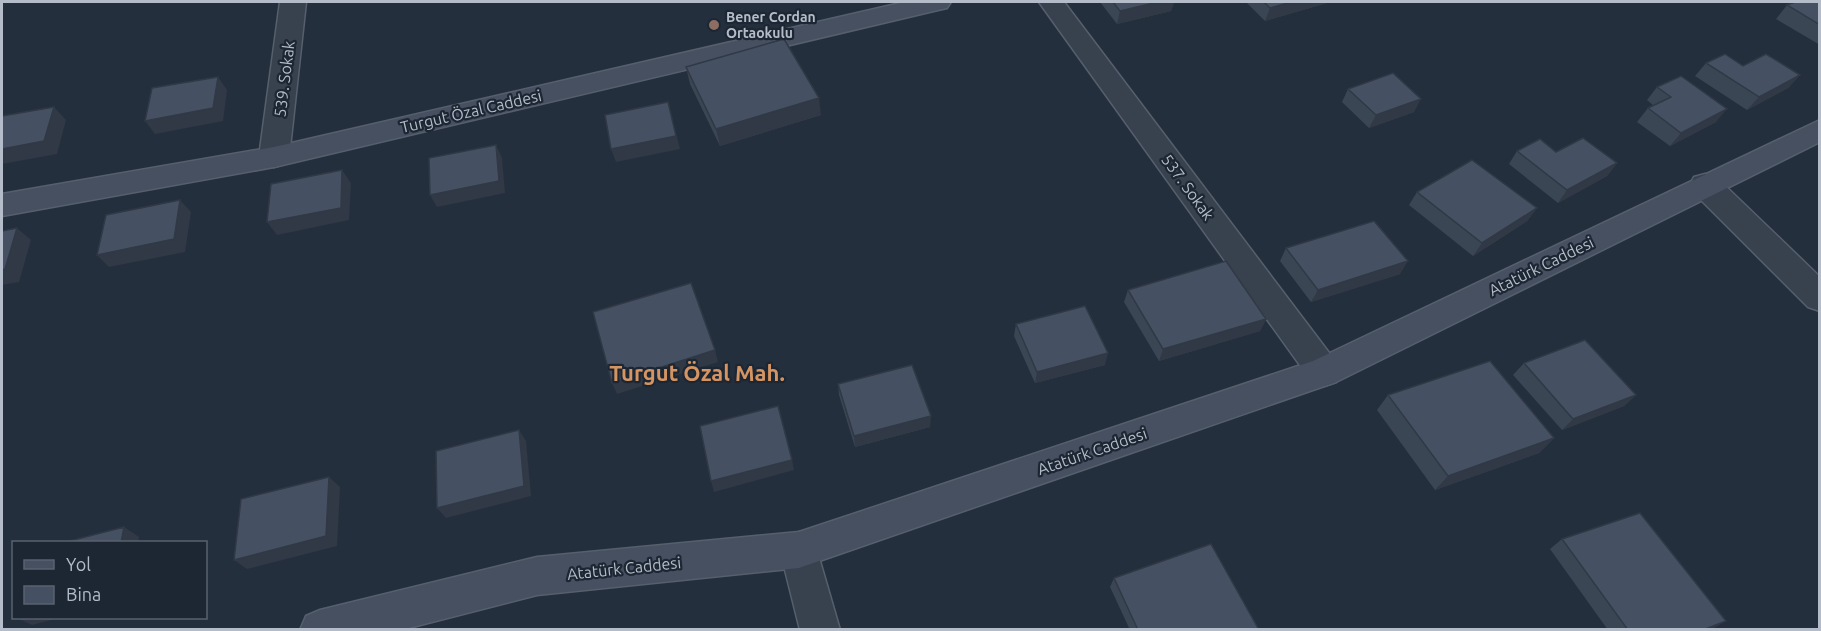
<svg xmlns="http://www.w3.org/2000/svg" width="1821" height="631" viewBox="0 0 1821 631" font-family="Ubuntu,sans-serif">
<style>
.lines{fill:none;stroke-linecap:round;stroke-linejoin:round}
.street-casing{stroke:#565f6c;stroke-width:3}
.secondary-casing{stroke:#565f6c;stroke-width:3}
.street{fill:#38414e;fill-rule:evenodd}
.secondary{fill:#465061;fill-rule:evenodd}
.wall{fill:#3b4654}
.shaded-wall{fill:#303945}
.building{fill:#455162;stroke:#303945;stroke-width:1.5}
.education-dot{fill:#8d6e63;stroke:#1d2633;stroke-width:2}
.labels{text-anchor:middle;stroke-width:4.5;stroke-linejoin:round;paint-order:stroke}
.far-poi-label{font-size:14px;font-weight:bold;fill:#b4bcc9;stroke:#1d2633;text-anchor:start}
.street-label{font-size:16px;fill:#b4bcc9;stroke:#1d2633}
.district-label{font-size:22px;font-weight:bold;fill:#d59563;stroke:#1d2633}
</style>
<rect width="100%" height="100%" fill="#242f3e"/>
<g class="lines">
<defs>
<path id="street" d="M280,2H306L289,157L284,164L274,167L264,164L259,157Z
M1039,2H1064L1336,362L1341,372L1336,382L1324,386L1312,382Z
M1705,174L1716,177L1820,277V311L1808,307L1694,193L1690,185L1694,177Z
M799,532L813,537L840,630H800L780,550L785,537Z"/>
<path id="secondary" d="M905,2H951L947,8L938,10L274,167L2,216V194L274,147Z
M1820,120V142L1336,382L799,568L537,595L401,630H300L306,616L320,610L537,557L799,532L1313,361Z"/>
</defs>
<!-- street casing -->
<use href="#street" class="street-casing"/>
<!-- secondary casing -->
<use href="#secondary" class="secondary-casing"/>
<!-- street -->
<use href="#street" class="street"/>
<!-- secondary -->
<use href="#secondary" class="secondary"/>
</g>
<!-- wall -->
<path class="wall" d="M1100,2H1174L1171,11L1117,24Z
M1246,2H1328L1327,3L1265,21Z
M1820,2V45L1776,19L1787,5Z
M1706,63L1743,66L1800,75L1788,88L1747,110L1695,76Z
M686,67L821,115L720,146L690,84Z
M1657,87L1716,122L1670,146L1637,122L1648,108L1654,106L1647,100Z
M1348,89L1414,112L1369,128L1342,102Z
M1517,151L1556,152L1617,163L1607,176L1558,203L1509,164Z
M1417,192L1537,208L1527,221L1473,256L1409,205Z
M1286,248L1400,274L1311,302L1280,261Z
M1128,290L1266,319L1260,331L1159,361L1124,302Z
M1016,324L1105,365L1035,383L1014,336Z
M1524,363L1636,395L1624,406L1562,430L1513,375Z
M838,384L930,427L855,447L839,395Z
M1388,395L1554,438L1539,453L1435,490L1377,410Z
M1562,539L1726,621L1710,630H1608L1550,549Z
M1114,578L1259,630H1130L1110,587Z"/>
<!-- shaded-wall -->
<path class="shaded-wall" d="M1158,2H1174L1171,11L1117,24L1120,11Z
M1291,2H1328L1327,3L1265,21L1270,8Z
M1800,75L1788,88L1747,110L1759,97Z
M218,77L227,90L223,121L155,134L145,121Z
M819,98L821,115L720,146L716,129Z
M1421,99L1414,112L1369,128L1376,115Z
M668,102L680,149L616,162L611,149Z
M54,107L66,120L57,154L2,164V149Z
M1727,109L1716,122L1670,146L1681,133Z
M496,145L502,158L505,193L437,207L430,195Z
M1617,163L1607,176L1558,203L1567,190Z
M342,170L351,183L349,220L277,235L267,222Z
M180,200L191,212L185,252L109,267L97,255Z
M1537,208L1527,221L1473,256L1482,243Z
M17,228L31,240L19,282L2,285V270Z
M1408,261L1400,274L1311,302L1318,290Z
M1266,319L1260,331L1159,361L1163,349Z
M715,350L718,362L617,394L612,383Z
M1108,353L1105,365L1035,383L1037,372Z
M1636,395L1624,406L1562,430L1573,419Z
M931,416L930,427L855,447L854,436Z
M519,430L526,441L531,496L446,518L437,508Z
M1554,438L1539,453L1435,490L1448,476Z
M792,460L794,470L714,492L711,481Z
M329,477L340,487L337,546L247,569L234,560Z
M124,527L139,537L138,543H121Z
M17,618H59L32,625Z
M1726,621L1710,630H1703Z"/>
<!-- building -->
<path class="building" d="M1113,2H1158L1120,11Z
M1264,2H1291L1270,8Z
M1795,2H1820V25L1787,5Z
M784,39L819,98L716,129L686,67Z
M1725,54L1743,66L1766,54L1800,75L1759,97L1706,63Z
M1393,73L1421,99L1376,115L1348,89Z
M1681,76L1727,109L1681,133L1648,108L1671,97L1657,87Z
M218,77L213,108L145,121L152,88Z
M668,102L676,136L611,149L605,115Z
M54,107L44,141L2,149V116Z
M1583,138L1617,163L1567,190L1517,151L1540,139L1556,152Z
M496,145L499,181L430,195L429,158Z
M1472,160L1537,208L1482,243L1417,192Z
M342,170L341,208L267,222L271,184Z
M180,200L174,239L97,255L106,215Z
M1374,221L1408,261L1318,290L1286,248Z
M17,228L5,269L2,270V231Z
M1226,261L1266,319L1163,349L1128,290Z
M691,283L715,350L612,383L593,312Z
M1085,306L1108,353L1037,372L1016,324Z
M1585,340L1636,395L1573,419L1524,363Z
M1490,361L1554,438L1448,476L1388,395Z
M912,365L931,416L854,436L838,384Z
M778,406L792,460L711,481L700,426Z
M519,430L524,486L437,508L436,451Z
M329,477L326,536L234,560L241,499Z
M1640,513L1726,621L1703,630H1628L1562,539Z
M124,527L121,543H62Z
M1211,544L1259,630H1138L1114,578Z"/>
<!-- markers -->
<circle class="education-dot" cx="714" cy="25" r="6"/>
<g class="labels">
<!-- far-poi labels -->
<g class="far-poi-label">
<text x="726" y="22">Bener Cordan<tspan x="726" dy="16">Ortaokulu</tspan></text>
</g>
<!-- street labels -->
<g class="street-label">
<text transform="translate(284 79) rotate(-83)" y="6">539. Sokak</text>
<text transform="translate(471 111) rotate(-13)" y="6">Turgut Özal Caddesi</text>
<text transform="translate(1188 187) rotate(54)" y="6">537. Sokak</text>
<text transform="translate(1541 266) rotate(-26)" y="6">Atatürk Caddesi</text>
<text transform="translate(1092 451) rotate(-19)" y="6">Atatürk Caddesi</text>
<text transform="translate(624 568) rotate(-6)" y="6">Atatürk Caddesi</text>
</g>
<!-- district labels -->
<g class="district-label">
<text x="697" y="381">Turgut Özal Mah.</text>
</g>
</g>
<!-- border -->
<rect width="1821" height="631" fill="none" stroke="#b4bcc9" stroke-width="6"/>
<!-- legend -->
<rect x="12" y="541" width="195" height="78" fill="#1d2633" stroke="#59626f" stroke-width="1.5"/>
<rect x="24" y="560" width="30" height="9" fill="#465061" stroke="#59626f" stroke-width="1.5"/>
<text x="66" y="571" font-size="18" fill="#b4bcc9">Yol</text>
<rect x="24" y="586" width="30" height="18" fill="#455162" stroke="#59626f" stroke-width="1.5"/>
<text x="66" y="601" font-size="18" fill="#b4bcc9">Bina</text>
</svg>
